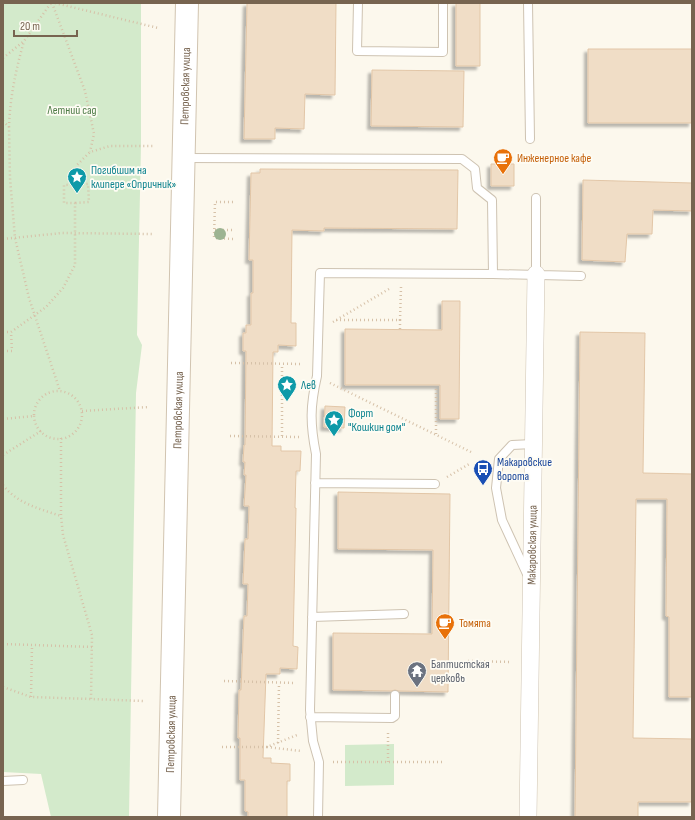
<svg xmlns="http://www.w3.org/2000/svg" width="695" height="820" viewBox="0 0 695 820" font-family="'Sofia Sans Condensed',sans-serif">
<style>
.green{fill:#d3eacb}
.building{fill:#f0ddc6;stroke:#e2c6a7;filter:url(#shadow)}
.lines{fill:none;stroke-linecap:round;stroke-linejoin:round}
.lane-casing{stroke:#cec3b2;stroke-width:10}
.street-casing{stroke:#cec3b2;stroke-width:18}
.secondary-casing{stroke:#d1c4b0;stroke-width:24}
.path{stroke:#d6c1a8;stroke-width:2.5;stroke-dasharray:1 3;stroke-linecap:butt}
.lane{stroke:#fff;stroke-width:8}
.street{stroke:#fff;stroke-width:17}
.secondary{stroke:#fff;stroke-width:22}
.tree{fill:#9db492}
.labels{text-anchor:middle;stroke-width:3.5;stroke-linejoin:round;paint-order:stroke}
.street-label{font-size:12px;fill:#776450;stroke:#fefcf4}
.park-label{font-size:12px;fill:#4f7c48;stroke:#fefcf4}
.food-label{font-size:12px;fill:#c56008;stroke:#fefcf4;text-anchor:start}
.culture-label{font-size:12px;fill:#0d838f;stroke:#fefcf4;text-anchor:start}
.transit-label{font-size:12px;fill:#164399;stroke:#fefcf4;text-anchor:start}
.worship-label{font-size:12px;fill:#5b616d;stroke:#fefcf4;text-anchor:start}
</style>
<defs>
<filter id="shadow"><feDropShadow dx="-3.5" dy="3.5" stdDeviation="1" flood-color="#0004"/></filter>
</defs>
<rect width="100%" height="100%" fill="#fcf8ed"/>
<!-- green -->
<path class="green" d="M3,3H141V145L137,335L142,345L136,393L129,817H51L41,774L3,772Z
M394,744V785L345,786V745Z"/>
<!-- building -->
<path class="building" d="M247,3H336L335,95L305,94L304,129L275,128V139H244Z
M456,3H480V66H456Z
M588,49H692V123H588Z
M372,70L464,71L463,127L371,126Z
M491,164H514V186H491Z
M260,169L458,170L457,229L324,228V231L292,230L291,323H296V346L278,345V352H273L272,446H281V451H301L300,471H296L295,508H296L293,646L298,647L297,669L280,668V674H266L263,758H271V763L290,764V781H287V817H248V812L245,811V780H240V738H238L239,690H241L244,616H247L248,584H243L245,539H248L249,506H244L246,475H244L245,462H243L244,445H245L246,351H243V333H246V325H251V293H253V260H249L251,173H260Z
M583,180L692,183V211L653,210L652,234H627L625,262L582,260Z
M442,301H460L459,419H440V385H345V329L442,330Z
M580,332L645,333L643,473L692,474V697H669V617L666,616L667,499H636L633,738L692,739V802H638V817H575Z
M325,406L345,407L344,428L324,427Z
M338,492L450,494L448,692L399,691L395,690L391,691L333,690V633L432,634L433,550L338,549Z"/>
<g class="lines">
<defs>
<path id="lane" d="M358,3L357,51L443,52V3
M528,3L530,139
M185,158L462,159L475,169L477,188L492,200L493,274L581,276
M536,274V198
M315,483L435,484
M527,574L502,520L496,488L499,459L512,445L533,444
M312,617L404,614
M310,717L392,718L395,716V695
M3,781L23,780
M318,817L319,762L313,741L310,710L316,454C310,424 310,406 317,376L320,273L493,274"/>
<g id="street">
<path id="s1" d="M528,817L536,274"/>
</g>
<g id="secondary">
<path id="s2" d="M169,817L187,3"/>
</g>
</defs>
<!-- lane casing -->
<use href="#lane" class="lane-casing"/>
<!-- street casing -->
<use href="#street" class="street-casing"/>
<!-- secondary casing -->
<use href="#secondary" class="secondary-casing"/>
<!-- path -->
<path class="path" d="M52,3L85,91L94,134L90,152
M55,3L158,28
M3,58L24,41L51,3
M3,121L9,127L10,178L15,238L29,298L60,391
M9,127C10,97 16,69 24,41
M75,184L76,166L90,152L110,146H155
M215,230H233
M3,239L62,233L153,234
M233,239L214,238L215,202H233
M336,320H400V330
M400,320L401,287
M333,322L389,289
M3,332H11L46,307L63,288L75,265V203H64V185L88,184L89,202L75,203
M3,351H12L11,332
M231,363L303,364
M330,383L471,452
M436,389V435
M34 415a24 24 0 1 1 48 0a24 24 0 1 1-48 0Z
M82,411L149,407
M3,419L34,416
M230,436L299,437
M282,436V364
M61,438V516L63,535L92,635L91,699L143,701
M3,455L41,431
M447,477L471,463
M3,485C16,503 40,509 61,516
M3,644L92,647
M468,661L511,662
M224,681L296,683
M3,687L31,697L91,699
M31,697L32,645
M278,743L279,683
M222,747H267L297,735
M267,747L301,751
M333,762H445
M388,762V733"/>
<!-- lane -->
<use href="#lane" class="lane"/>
<!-- street -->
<use href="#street" class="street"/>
<!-- secondary -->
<use href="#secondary" class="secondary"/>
</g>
<!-- trees -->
<circle class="tree" cx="220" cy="234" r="6"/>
<!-- icons -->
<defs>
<symbol id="cafe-pin" viewBox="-11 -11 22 30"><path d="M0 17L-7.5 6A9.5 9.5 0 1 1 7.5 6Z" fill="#e8710a" stroke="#fefcf4"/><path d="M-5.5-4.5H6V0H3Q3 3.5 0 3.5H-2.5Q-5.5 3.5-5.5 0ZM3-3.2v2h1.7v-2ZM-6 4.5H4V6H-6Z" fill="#fff"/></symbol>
<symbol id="sight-pin" viewBox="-11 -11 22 30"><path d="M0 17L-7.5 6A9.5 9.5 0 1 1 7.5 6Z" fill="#0f9aa8" stroke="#fefcf4"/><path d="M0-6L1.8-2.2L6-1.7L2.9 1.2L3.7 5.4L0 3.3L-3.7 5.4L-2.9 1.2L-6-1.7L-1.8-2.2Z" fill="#fff"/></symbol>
<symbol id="bus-pin" viewBox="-11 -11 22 30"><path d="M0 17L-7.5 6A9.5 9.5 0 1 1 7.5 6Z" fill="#1a4fb4" stroke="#fefcf4"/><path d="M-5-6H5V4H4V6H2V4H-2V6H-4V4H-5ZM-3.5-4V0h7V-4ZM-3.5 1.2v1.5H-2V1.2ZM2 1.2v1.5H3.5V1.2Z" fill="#fff"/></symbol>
<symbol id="temple-pin" viewBox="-11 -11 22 30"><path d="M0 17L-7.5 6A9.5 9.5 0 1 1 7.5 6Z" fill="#6b7280" stroke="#fefcf4"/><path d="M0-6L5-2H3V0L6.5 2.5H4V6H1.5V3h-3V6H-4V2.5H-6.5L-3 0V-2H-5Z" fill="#fff"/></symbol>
</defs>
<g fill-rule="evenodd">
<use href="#cafe-pin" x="492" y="147" width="22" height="30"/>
<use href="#sight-pin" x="66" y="166" width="22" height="30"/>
<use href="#sight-pin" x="276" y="374" width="22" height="30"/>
<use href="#sight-pin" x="323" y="409" width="22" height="30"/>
<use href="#bus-pin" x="472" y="458" width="22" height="30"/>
<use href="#cafe-pin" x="434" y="612" width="22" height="30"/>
<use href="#temple-pin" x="406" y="660" width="22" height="30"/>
</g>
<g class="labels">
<!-- street labels -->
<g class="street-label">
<text dy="4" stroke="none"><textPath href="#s2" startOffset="731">Петровская улица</textPath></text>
<text dy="4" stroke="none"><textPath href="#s2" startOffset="407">Петровская улица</textPath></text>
<text dy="4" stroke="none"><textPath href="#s1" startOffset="272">Макаровская улица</textPath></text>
<text dy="4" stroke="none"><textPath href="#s2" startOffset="83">Петровская улица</textPath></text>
</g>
<!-- park labels -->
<g class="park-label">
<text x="72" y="114">Летний сад</text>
</g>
<!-- food labels -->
<g class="food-label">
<text x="517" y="162">Инженерное кафе</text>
<text x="459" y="627">Томята</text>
</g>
<!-- culture labels -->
<g class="culture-label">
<text x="91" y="174">Погибшим на<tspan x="91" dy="14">клипере «Опричник»</tspan></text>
<text x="301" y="389">Лев</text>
<text x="348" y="417">Форт<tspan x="348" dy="14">"Кошкин дом"</tspan></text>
</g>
<!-- transit labels -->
<g class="transit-label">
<text x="497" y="466">Макаровские<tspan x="497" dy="14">ворота</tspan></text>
</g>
<!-- worship labels -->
<g class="worship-label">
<text x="431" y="668">Баптистская<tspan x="431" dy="14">церковь</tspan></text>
</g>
</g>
<!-- border -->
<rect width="695" height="820" fill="none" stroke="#776450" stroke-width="8"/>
<!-- scale -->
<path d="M14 30v6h63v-6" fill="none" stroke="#776450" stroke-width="2"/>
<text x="20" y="30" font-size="12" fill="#776450" stroke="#fefcf4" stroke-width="3" paint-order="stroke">20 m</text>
</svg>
